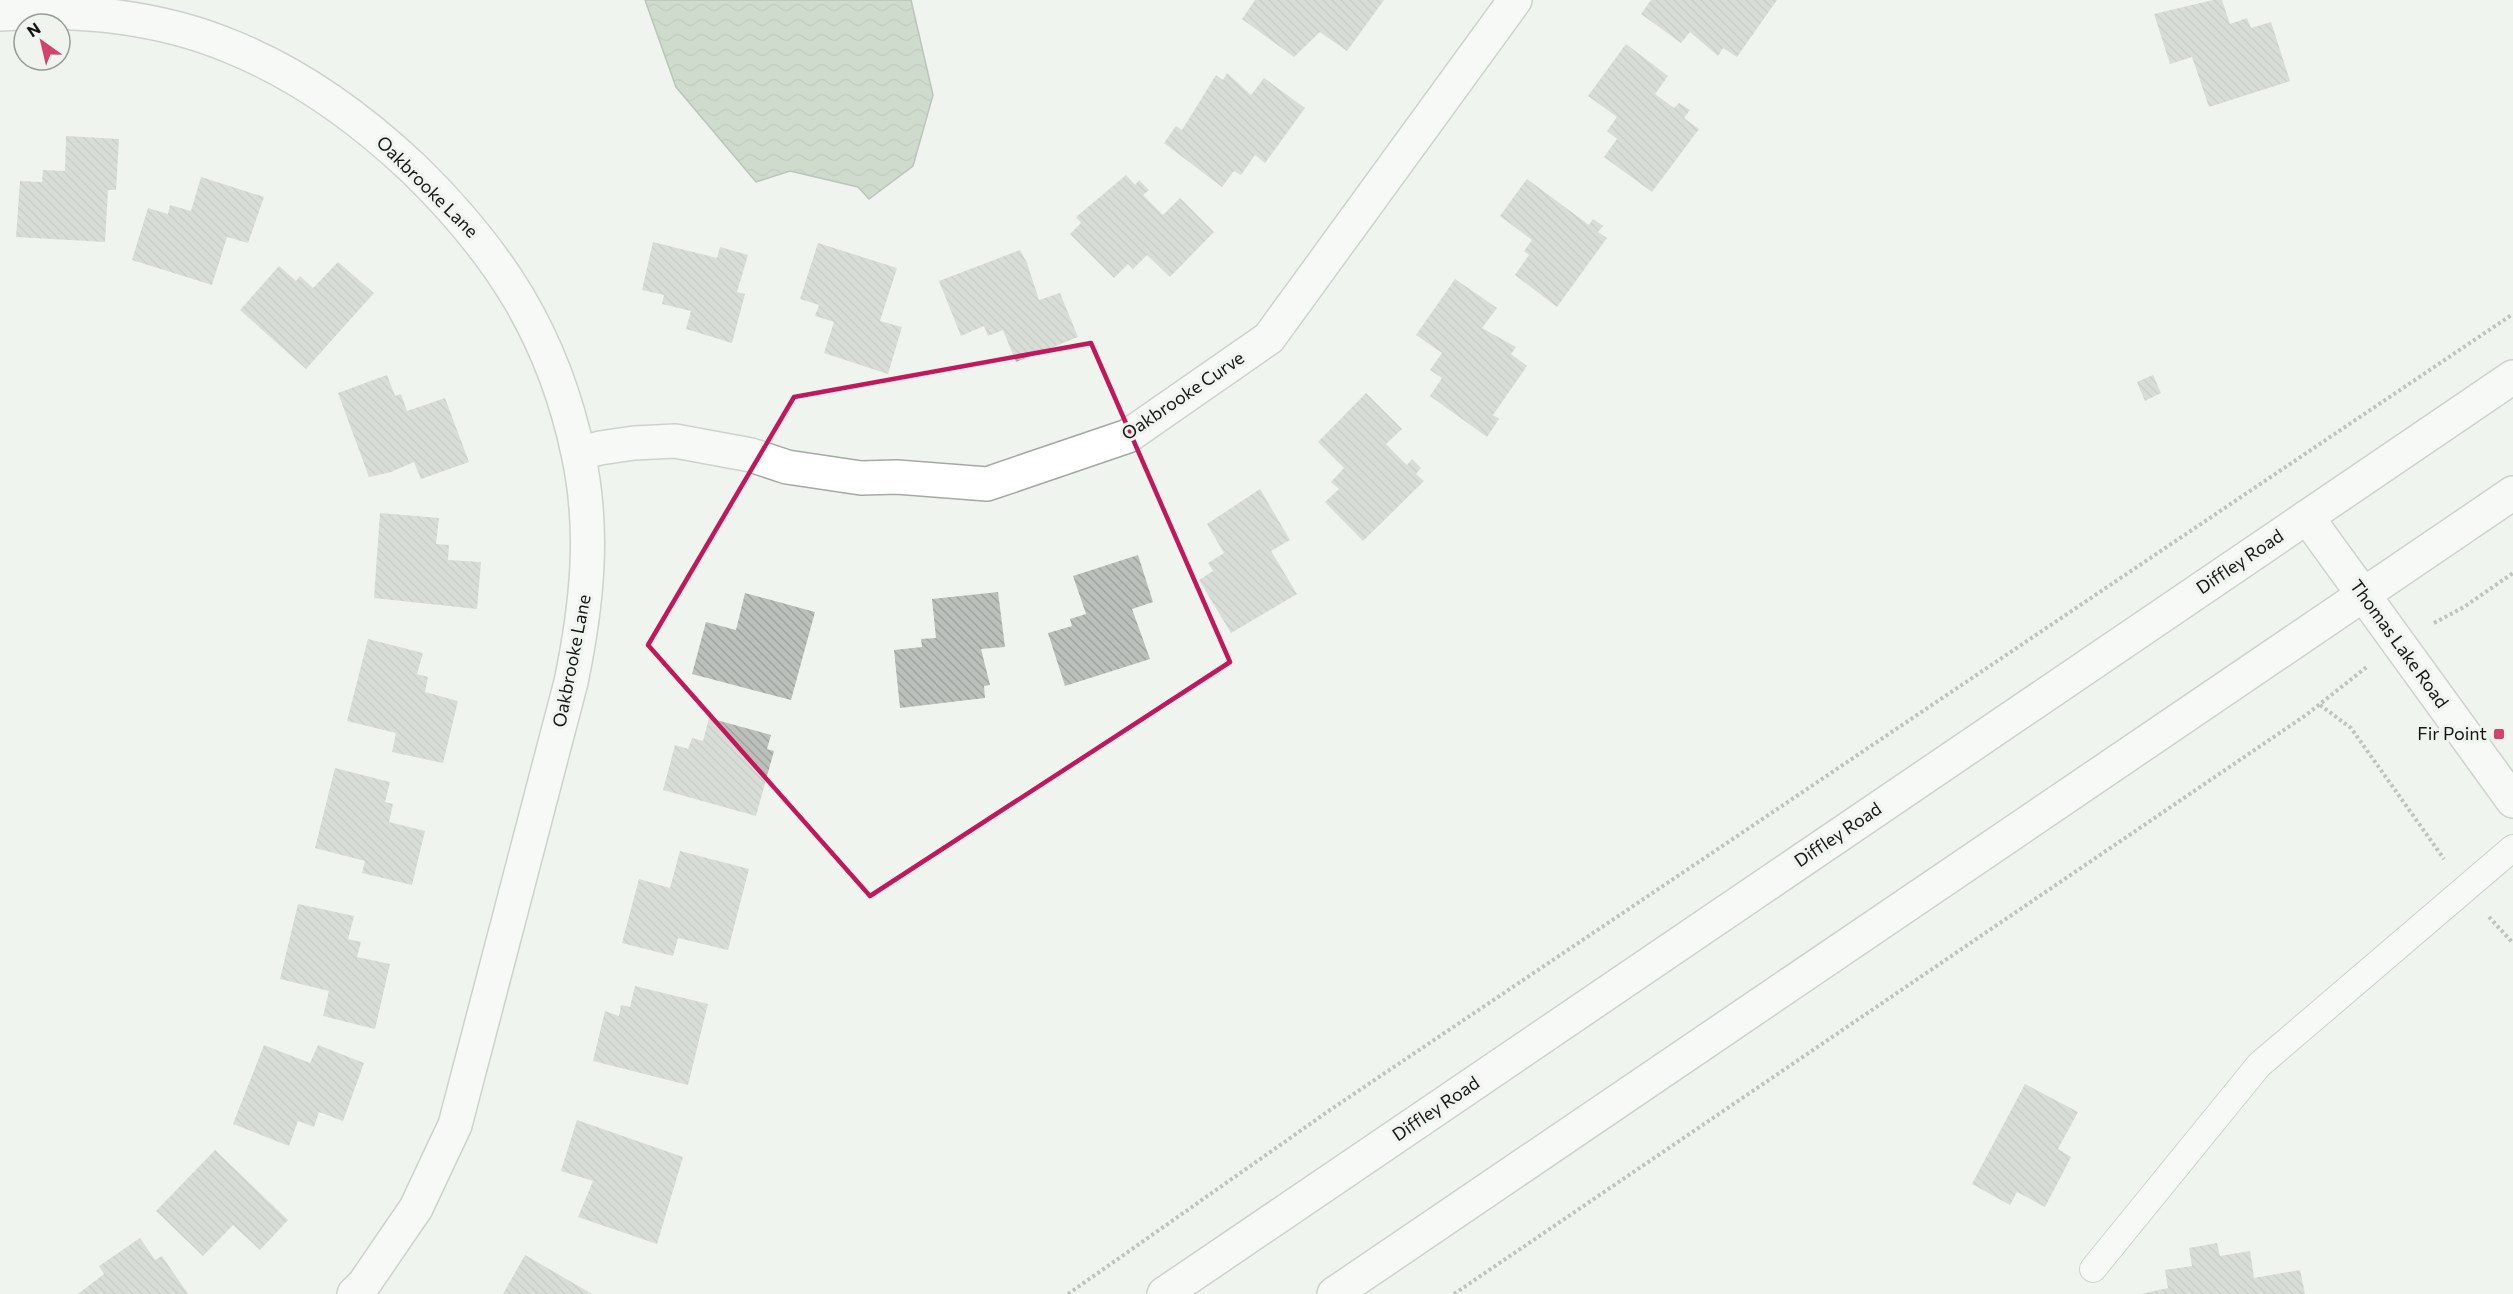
<svg xmlns="http://www.w3.org/2000/svg" width="2513" height="1294" viewBox="0 0 2513 1294" font-family="Commissioner,sans-serif">
<style>
.water{fill:url(#water-waves);stroke:#7c8c7a;stroke-width:1.5}
.building{fill:url(#building-back-hatch)}
.lines{fill:none;stroke-linecap:round;stroke-linejoin:round}
.service-casing{stroke:#a5a9a4;stroke-width:28}
.minor-casing{stroke:#a5a9a4;stroke-width:36}
.tertiary-casing{stroke:#a5a9a4;stroke-width:36}
.secondary-casing{stroke:#a5a9a4;stroke-width:36}
.path{stroke:#858985;stroke-width:4;stroke-dasharray:3 3;stroke-linecap:butt}
.service{stroke:#fff;stroke-width:26}
.minor{stroke:#fff;stroke-width:33}
.tertiary{stroke:#fff;stroke-width:33}
.secondary{stroke:#fff;stroke-width:33}
.marked{fill:none;stroke:#c2185b;stroke-width:4.5;stroke-linejoin:round}
.poi-dot{fill:#d1436b;stroke:#eff4ef;stroke-width:2}
.labels{text-anchor:middle;stroke-width:6;stroke-linejoin:round;paint-order:stroke}
.street-label{font-size:18px;fill:#141614;stroke:#eff4ef}
.poi-label{font-size:18px;fill:#141614;stroke:#eff4ef;text-anchor:end}
</style>
<defs>
<pattern id="water-waves" width="16" height="10" patternUnits="userSpaceOnUse" patternTransform="scale(1.5)"><rect width="16" height="10" fill="#a8bea5"/><path d="M0 5q4-4 8 0t8 0" fill="none" stroke="#90a38d"/></pattern>
<pattern id="building-back-hatch" width="6" height="6" patternUnits="userSpaceOnUse" patternTransform="scale(1.5)"><rect width="6" height="6" fill="#bbc0bb"/><path d="M-1 5l2 2M0 0l6 6M5-1l2 2" fill="none" stroke="#a0a4a0"/></pattern>
</defs>
<rect width="100%" height="100%" fill="#eff4ef"/>
<!-- water -->
<path class="water" d="M645,0H911L933,95L913,166L869,199L858,187L790,171L756,182L676,87Z"/>
<!-- building -->
<path class="building" d="M1255,0H1384L1347,51L1320,32L1294,57L1242,19Z
M1651,0H1777L1737,57L1723,48L1718,56L1690,32L1681,43L1641,14Z
M2213,0H2222L2230,24L2247,18L2251,28L2271,22L2290,81L2209,107L2192,57L2170,64L2154,14Z
M1626,44L1668,76L1655,94L1674,108L1679,103L1690,110L1684,118L1699,129L1652,192L1604,157L1617,139L1607,131L1617,117L1588,96Z
M1227,73L1251,95L1264,78L1305,108L1265,163L1255,155L1241,175L1234,171L1222,187L1164,143L1176,126L1182,130L1216,75L1223,80Z
M66,136L119,139L116,190H108L105,242L16,237L20,181L42,182L43,170L65,171Z
M1126,175L1135,185L1139,180L1149,190L1143,195L1163,215L1180,198L1214,232L1170,277L1147,255L1133,269L1128,264L1114,278L1070,234L1081,223L1076,217Z
M201,177L264,197L248,243L227,237L212,285L132,260L148,208L168,214L170,205L191,211Z
M1527,179L1589,225L1593,219L1603,226L1598,232L1607,238L1557,307L1515,275L1529,255L1524,251L1532,240L1500,216Z
M653,242L717,258L720,247L748,255L737,292L745,294L732,343L686,329L691,311L662,304L664,295L642,290Z
M818,243L897,268L880,321L902,327L888,374L824,353L834,322L815,316L819,305L800,299Z
M1020,250L1027,263L1039,300L1060,293L1078,337L1016,362L1003,330L988,336L984,326L961,336L939,281Z
M338,262L374,293L306,369L240,310L279,266L296,281L300,276L313,288Z
M1455,279L1497,308L1482,328L1516,347L1511,354L1527,366L1493,415L1499,419L1487,437L1430,396L1442,378L1430,370L1442,353L1416,335Z
M387,375L395,396L401,394L407,411L445,398L469,462L421,479L414,462L391,472L369,477L338,393Z
M2153,375L2161,393L2145,401L2137,382Z
M1366,393L1402,429L1386,444L1407,465L1412,459L1421,468L1416,474L1424,481L1363,541L1325,502L1339,489L1331,482L1344,468L1318,442Z
M1260,489L1290,540L1271,551L1297,594L1231,633L1199,580L1213,571L1208,563L1224,553L1207,524Z
M380,513L439,518L436,544L449,545L448,560L481,562L477,609L374,598Z
M1138,555L1153,602L1132,609L1150,659L1065,686L1048,633L1072,626L1070,619L1086,614L1073,576Z
M998,592L1005,647L981,649L990,685L984,686L985,698L900,708L894,650L922,647L921,639L936,638L932,599Z
M745,593L815,612L791,700L692,674L706,622L736,630Z
M368,639L423,653L417,674L428,677L425,692L458,701L443,763L392,752L396,733L347,721Z
M709,718L771,735L767,749L774,751L756,816L663,790L675,745L688,749L692,738L703,741Z
M335,768L390,782L385,802L393,804L389,822L425,831L412,885L362,873L365,861L315,848Z
M680,851L749,869L728,950L678,938L673,956L622,943L639,879L670,888Z
M298,904L354,916L348,939L361,942L357,957L390,964L375,1029L323,1016L329,991L280,979Z
M635,986L708,1004L688,1085L593,1061L605,1011L619,1016L621,1005L630,1007Z
M264,1045L310,1063L318,1045L364,1063L343,1121L319,1112L314,1127L298,1121L289,1146L233,1124Z
M2025,1084L2078,1112L2058,1149L2071,1157L2045,1207L2017,1192L2010,1205L1972,1184Z
M577,1120L683,1157L657,1244L578,1217L593,1181L561,1171Z
M215,1150L288,1220L260,1250L233,1225L203,1256L156,1211Z
M140,1238L155,1260L162,1256L188,1294H78L104,1274L99,1266Z
M2217,1243L2220,1256L2250,1251L2254,1278L2300,1270L2305,1294H2141L2168,1288L2165,1270L2192,1266L2189,1248Z
M525,1255L592,1294H503Z"/>
<g class="lines">
<defs>
<path id="service" d="M2093,1269L2259,1065L2513,848"/>
<path id="minor" d="M0,14C77,8 161,17 232,47C301,75 360,118 414,169C499,252 553,335 578,453C595,530 587,605 571,682L455,1125L416,1208L364,1284L354,1294
M579,454L600,448L634,443L675,441L751,455L787,467L861,478L897,477L987,484L1128,436L1269,338L1515,0"/>
<path id="tertiary" d="M2307,517L2513,801"/>
<path id="secondary" d="M1164,1294L2513,377
M1334,1294L2513,493"/>
</defs>
<!-- service casing -->
<use href="#service" class="service-casing"/>
<!-- minor casing -->
<use href="#minor" class="minor-casing"/>
<!-- tertiary casing -->
<use href="#tertiary" class="tertiary-casing"/>
<!-- secondary casing -->
<use href="#secondary" class="secondary-casing"/>
<!-- path -->
<path class="path" d="M2434,623L2464,607L2513,573
M2320,705L2351,728L2444,859
M2489,917L2513,943
M1068,1294L1330,1110L2513,314
M1454,1294L2306,715L2368,666"/>
<!-- service -->
<use href="#service" class="service"/>
<!-- minor -->
<use href="#minor" class="minor"/>
<!-- tertiary -->
<use href="#tertiary" class="tertiary"/>
<!-- secondary -->
<use href="#secondary" class="secondary"/>
</g>
<!-- marked area -->
<path d="M0 0H2513V1294H0ZM1091,343L1230,662L870,896L648,645L794,397Z" fill="#eff4ef" fill-opacity=".55" fill-rule="evenodd"/>
<path class="marked" d="M1091,343L1230,662L870,896L648,645L794,397Z"/>
<!-- markers -->
<rect class="poi-dot" x="2493" y="728" width="12" height="12" rx="3"/>
<g class="labels">
<!-- street labels -->
<g class="street-label">
<text transform="translate(427 187) rotate(45)" y="6">Oakbrooke Lane</text>
<text transform="translate(1183 396) rotate(-34)" y="6">Oakbrooke Curve</text>
<text transform="translate(2240 562) rotate(-34)" y="6">Diffley Road</text>
<text transform="translate(2399 644) rotate(54)" y="6">Thomas Lake Road</text>
<text transform="translate(572 661) rotate(-79)" y="6">Oakbrooke Lane</text>
<text transform="translate(1838 835) rotate(-34)" y="6">Diffley Road</text>
<text transform="translate(1436 1109) rotate(-34)" y="6">Diffley Road</text>
</g>
<!-- poi labels -->
<g class="poi-label">
<text x="2487" y="740">Fir Point</text>
</g>
</g>
<!-- north arrow -->
<g transform="translate(42 42) rotate(326)"><circle r="28" fill="#eff4ef" stroke="#979b97" stroke-width="1.5"/>
<path d="M0-4.5L10 22L0 15L-10 22Z" fill="#d1436b"/>
<text y="-9" font-size="16" font-weight="bold" text-anchor="middle" fill="#141614">N</text>
</g>
</svg>
